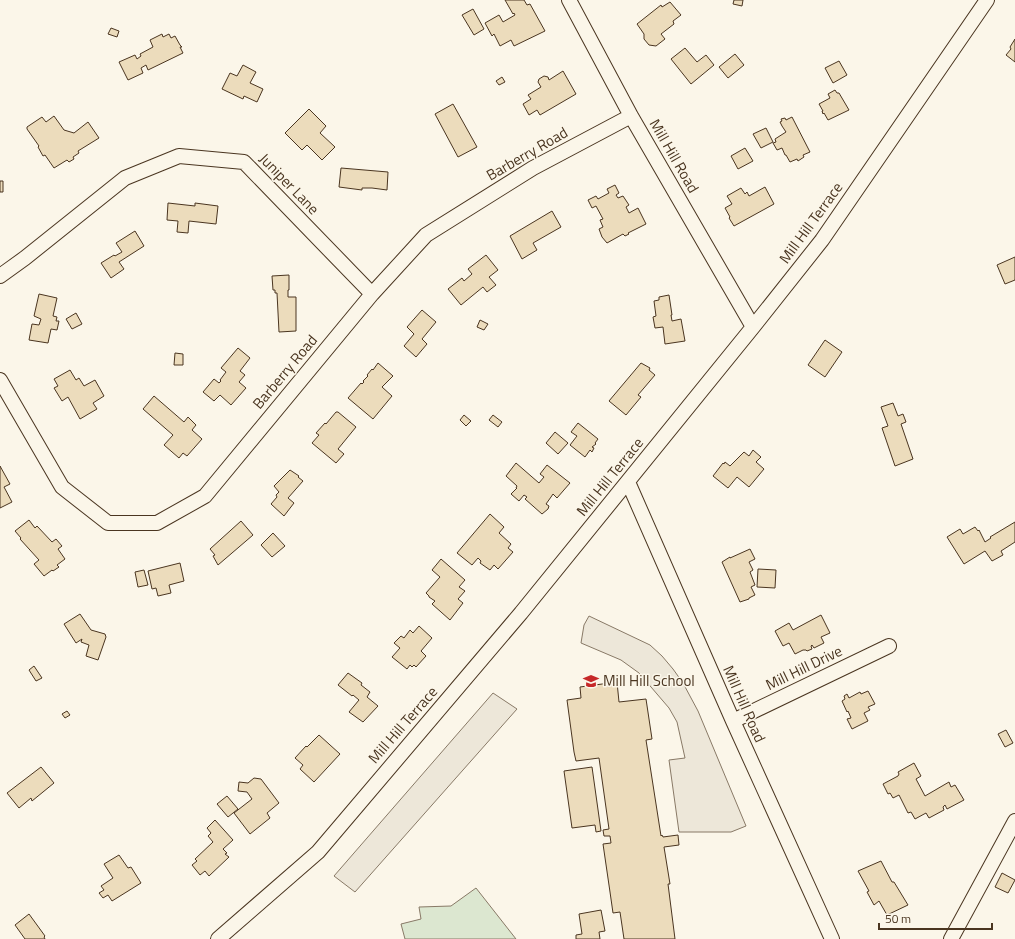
<svg xmlns="http://www.w3.org/2000/svg" width="1015" height="939" viewBox="0 0 1015 939" font-family="'Titillium Web',sans-serif">
<style>
.green{fill:#dce7d0;stroke:#887966}
.parking{fill:#ede7d9;stroke:#887966}
.building{fill:#ecdcbc;stroke:#4a3520}
.lines{fill:none;stroke-linecap:round;stroke-linejoin:round}
.minor-casing{stroke:#4a3520;stroke-width:16}
.minor{stroke:#fbf6e9;stroke-width:14}
.labels{text-anchor:middle;stroke-width:3;stroke-linejoin:round;paint-order:stroke}
.street-label{font-size:15px;fill:#4a3520;stroke:#fbf6e9}
.poi-label{font-size:15px;fill:#4a3520;stroke:#fbf6e9;text-anchor:start}
</style>
<rect width="100%" height="100%" fill="#fbf6e9"/>
<!-- green -->
<path class="green" d="M476,888L516,939H405L401,924L421,919L419,907L451,906Z"/>
<!-- parking -->
<path class="parking" d="M589,616L650,645L662,656L673,669L683,683L698,711L746,826L731,832H679L669,760L685,758L677,722L669,708L639,673L621,660L581,643L584,625Z
M493,693L517,709L355,892L334,876Z"/>
<!-- building -->
<path class="building" d="M505,0H524L527,5L530,4L545,31L514,46L511,40L500,46L494,34L492,36L485,23L499,15L503,22L515,15L514,13L513,14Z
M734,0H743L742,6L733,4Z
M670,2L681,15L673,21L674,24L661,34L665,39L656,46L649,45L644,39V34L637,24L661,5L662,7Z
M473,9L484,29L474,35L462,15Z
M111,28L119,31L117,37L108,34Z
M162,34L163,37L169,34L171,38L175,36L180,45L182,47H180L183,53L148,70L146,65L141,68L143,73L128,80L119,62L135,55L137,59L141,56L140,54L153,47L150,40Z
M1015,39V62L1006,55L1011,49L1010,47Z
M685,48L697,62L706,55L714,65L691,84L671,59Z
M735,54L744,65L728,78L719,67Z
M839,61L847,75L833,83L825,68Z
M243,65L256,72L250,83L263,89L257,102L244,96L243,99L222,89L230,73L237,76Z
M563,71L576,94L540,115L537,110L529,115L523,104L531,99L528,95L541,87L538,82L539,79L544,76L548,77L549,80Z
M502,77L505,82L499,85L496,81Z
M835,90L837,93H839L849,110L828,120L824,113L823,114L822,111H823L819,104L830,98L828,94Z
M453,104L477,147L458,157L435,114Z
M309,109L326,126L320,133L335,147L322,160L307,145L302,150L285,133Z
M54,116L64,130L74,133L88,122L99,138L78,151L79,153L73,157L74,159L69,162L67,160L54,168L45,155L43,156L38,147L39,146L27,129V127L42,117L46,122Z
M792,117L810,152L803,155L804,157L798,161L797,159L790,162L786,155H785L782,148L777,150L773,143L776,142L775,139L786,132L782,126L780,122L782,121L781,119L785,118L786,120Z
M766,128L773,142L761,148L753,134Z
M745,148L753,161L738,169L731,156Z
M341,168L388,172L387,190L372,188H362V190L339,187Z
M0,181H3V192H0Z
M615,185L619,193L616,195L618,198L623,196L629,205L626,207L629,213L638,208L646,224L628,233L629,234L625,236L623,234L607,243L602,237L599,229L603,227L600,220L603,219L596,206L592,208L588,200L596,196L598,199L609,193L607,189Z
M765,187L774,204L734,226L729,218L730,217L725,208L732,204L727,196L741,188L745,194L747,192L749,196Z
M168,203L195,206V203L218,206L216,224L189,221L188,233L177,232L178,221L167,220Z
M552,211L561,227L533,243L537,250L522,259L510,236Z
M135,231L144,246L119,262L124,269L111,278L101,263L114,255L115,256L122,252L116,243Z
M486,255L498,270L489,277L496,285L487,292L483,287L461,305L448,289L462,278L464,281L472,274L468,269Z
M1015,257V280L1005,284L997,265Z
M289,275V290H288V297H296V331L279,332L277,293H275V290H273L272,276Z
M39,294L57,298L53,316L57,317L56,321H59L57,330L51,329L48,343L29,340L32,324L39,325L41,319L34,316Z
M669,295L672,315H671L672,321L681,319L685,341L665,344L663,327L655,328L653,317L656,316L654,301L659,300V297Z
M422,310L436,322L422,339L427,344L416,357L404,346L414,334L407,327Z
M76,313L82,324L72,329L66,319Z
M480,320L488,324L484,330L477,327Z
M825,340L842,352L825,377L808,365Z
M238,348L250,358L240,371L245,375L239,382L246,388L231,405L220,395L214,401L203,392L214,379L219,383L221,381L220,380L226,372L221,368Z
M175,353L183,354V365H174Z
M378,363L393,376L382,387L392,396L373,419L348,398L361,383L362,384L364,382L363,381L368,376L367,375L372,369L373,370Z
M641,363L650,368L649,370L655,375L638,395L641,397L626,415L609,401Z
M70,370L76,380L79,378L84,386L95,380L104,396L93,403L97,409L80,419L68,397L62,401L54,388L58,386L54,379Z
M154,396L184,422L188,417L196,425L192,430L202,439L187,456L183,453L179,458L164,445L173,435L143,409Z
M893,403L898,416L903,414L906,422L901,424L913,459L895,466L882,428L888,426L881,407Z
M336,412H338L356,427L338,449L344,454L336,463L312,443L319,435L316,433L325,423L326,424Z
M464,415L471,421L466,426L460,420Z
M493,415L502,422L498,427L489,420Z
M578,423L598,439L595,443L596,444L592,447L594,448L592,452L590,450L585,457L570,445L577,436L571,432Z
M555,432L568,443L558,454L546,443Z
M753,450L761,457L756,462L764,469L749,487L737,477L728,488L713,476L723,463L724,464L725,462L730,466L744,452L749,456Z
M516,463L539,483L544,477L540,474L547,465L570,483L557,498L553,494L551,497L546,504L549,506L548,509L542,514L525,499L527,497L524,495L519,501L511,494L517,488H516L517,486L506,476Z
M0,466L10,484L4,487L12,502L0,508Z
M290,470L299,476L298,477L303,481L288,498L294,503L284,516L271,504L277,497L276,495L279,492L274,486Z
M490,514L504,527L499,533L511,544L508,548L513,552L498,569L494,565L490,570L480,563L481,561L478,558L472,565L457,553Z
M29,520L35,528L37,526L52,542L56,539L62,546L58,549L65,559L57,565L59,567L53,571L52,570L44,576L34,564L39,560L20,539L21,538L15,531Z
M241,521L253,535L218,565L213,556L215,555L210,549Z
M1015,522V542L1001,551L1003,555L992,561L985,551L964,564L947,537L960,529L963,534L975,527L978,531L979,530L985,542L991,538L990,537Z
M273,533L285,546L272,557L261,545Z
M750,549L755,559L749,562L753,570L750,572L755,585L751,587L755,595L749,598V599L740,602L722,562L730,557V558Z
M441,559L465,580L459,587L465,591L458,599L463,603L450,620L432,604L435,601L429,597V596L426,593L440,577L432,570Z
M180,563L184,581L169,585L171,593L158,596L156,588L152,589L148,571Z
M758,569L776,570L775,588L757,587Z
M144,570L148,585L138,587L135,572Z
M80,614L91,630L105,634L106,637L98,660L86,656L89,645L81,642L82,639L76,643L64,624Z
M821,615L830,633L821,637L824,643L814,648L812,645L811,646L812,649L807,651L806,650H803L795,654L789,643L783,646L775,631L789,623L793,630Z
M419,626L432,638L421,651L426,656L416,667L414,665L412,667L410,665L407,669L392,657L400,648L394,643L401,636L404,638L410,630L413,633Z
M34,666L42,678L36,681L29,670Z
M348,673L362,683L361,685L370,692L367,697L378,706L363,722L349,712L359,700L353,695L352,696L338,685Z
M617,682L619,702L646,699L652,739L646,740L661,836L662,835L663,837L678,835L679,845L664,847L670,884H668L675,939H624L620,912L613,913L610,892L603,844L611,843L610,836H604L603,830L609,829L599,758L576,761L574,752L567,700L581,698L580,687Z
M868,691L875,704L868,707L870,710L864,713L868,721L852,729L847,719L851,718L848,711L847,712L842,701L845,699L844,696L847,694L849,698L860,692L861,694Z
M67,711L70,715L65,718L62,714Z
M1006,730L1013,743L1005,747L998,734Z
M319,735L340,754L314,782L300,769L303,765L295,758L306,746L307,747Z
M914,763L921,776L916,779L925,796L949,782L951,787L955,785L964,800L947,809L945,805L943,807L944,810L929,818L926,813L915,819L911,812L908,813L899,795L893,798L890,793L888,794L883,784L898,776L899,774L898,772Z
M41,767L54,783L32,801L31,798L19,808L7,793Z
M592,767L601,831L596,832L595,825L572,828L564,771Z
M254,778L261,779L279,803L267,813L270,818L250,834L234,813L252,799L247,792L238,791L239,782L248,783Z
M227,796L238,809L228,817L217,804Z
M215,820L233,840L223,849L227,853L225,854L229,857L209,876L205,871L200,875L192,865L197,861L195,859L213,842L208,836L211,833L207,828Z
M119,855L128,868L131,867L141,883L112,901L108,895L103,898L99,893L104,890L101,886L113,878L104,864Z
M881,861L892,882H894L908,905L887,915L879,901L874,905L867,892L869,891L858,871Z
M1002,873L1015,880L1008,893L995,887Z
M601,910L605,931L599,932L600,939H576V935L582,934L579,914Z
M29,914L45,936L44,937L45,939H25L15,925Z"/>
<g class="lines">
<defs>
<path id="minor" d="M569,0L631,116L753,327
M0,276L25,258L125,178L179,156L244,162L372,294
M0,380L62,487L108,523H157L205,496L372,294L426,235L533,168L631,116
M628,482L733,721L832,939
M733,721L889,646
M218,939L318,852L521,613L753,327L822,240L987,0
M951,939L1015,821"/>
</defs>
<!-- minor casing -->
<use href="#minor" class="minor-casing"/>
<!-- minor -->
<use href="#minor" class="minor"/>
</g>
<!-- icons -->
<defs>
<symbol id="school-bare" viewBox="-9 -9 18 18"><path d="M0-5L7-2L0 1L-7-2ZM-4 1L0 2.5L4 1V4Q0 6-4 4Z" fill="#c62828" stroke="#fbf6e9" stroke-width="2.5" paint-order="stroke"/></symbol>
</defs>
<g fill-rule="evenodd">
<use href="#school-bare" x="580" y="670" width="22" height="22"/>
</g>
<g class="labels">
<!-- street labels -->
<g class="street-label">
<text transform="translate(527 154) rotate(-30)" y="5">Barberry Road</text>
<text transform="translate(674 156) rotate(60)" y="5">Mill Hill Road</text>
<text transform="translate(289 184) rotate(46)" y="5">Juniper Lane</text>
<text transform="translate(811 223) rotate(-54)" y="5">Mill Hill Terrace</text>
<text transform="translate(285 372) rotate(-50)" y="5">Barberry Road</text>
<text transform="translate(610 477) rotate(-51)" y="5">Mill Hill Terrace</text>
<text transform="translate(804 668) rotate(-26)" y="5">Mill Hill Drive</text>
<text transform="translate(744 704) rotate(66)" y="5">Mill Hill Road</text>
<text transform="translate(403 725) rotate(-49)" y="5">Mill Hill Terrace</text>
</g>
<!-- poi labels -->
<g class="poi-label">
<text x="603" y="686">Mill Hill School</text>
</g>
</g>
<!-- scale -->
<path d="M879 923v6h113v-6" fill="none" stroke="#4a3520" stroke-width="2"/>
<text x="885" y="923" font-size="12" fill="#4a3520" stroke="#fbf6e9" stroke-width="3" paint-order="stroke">50 m</text>
</svg>
